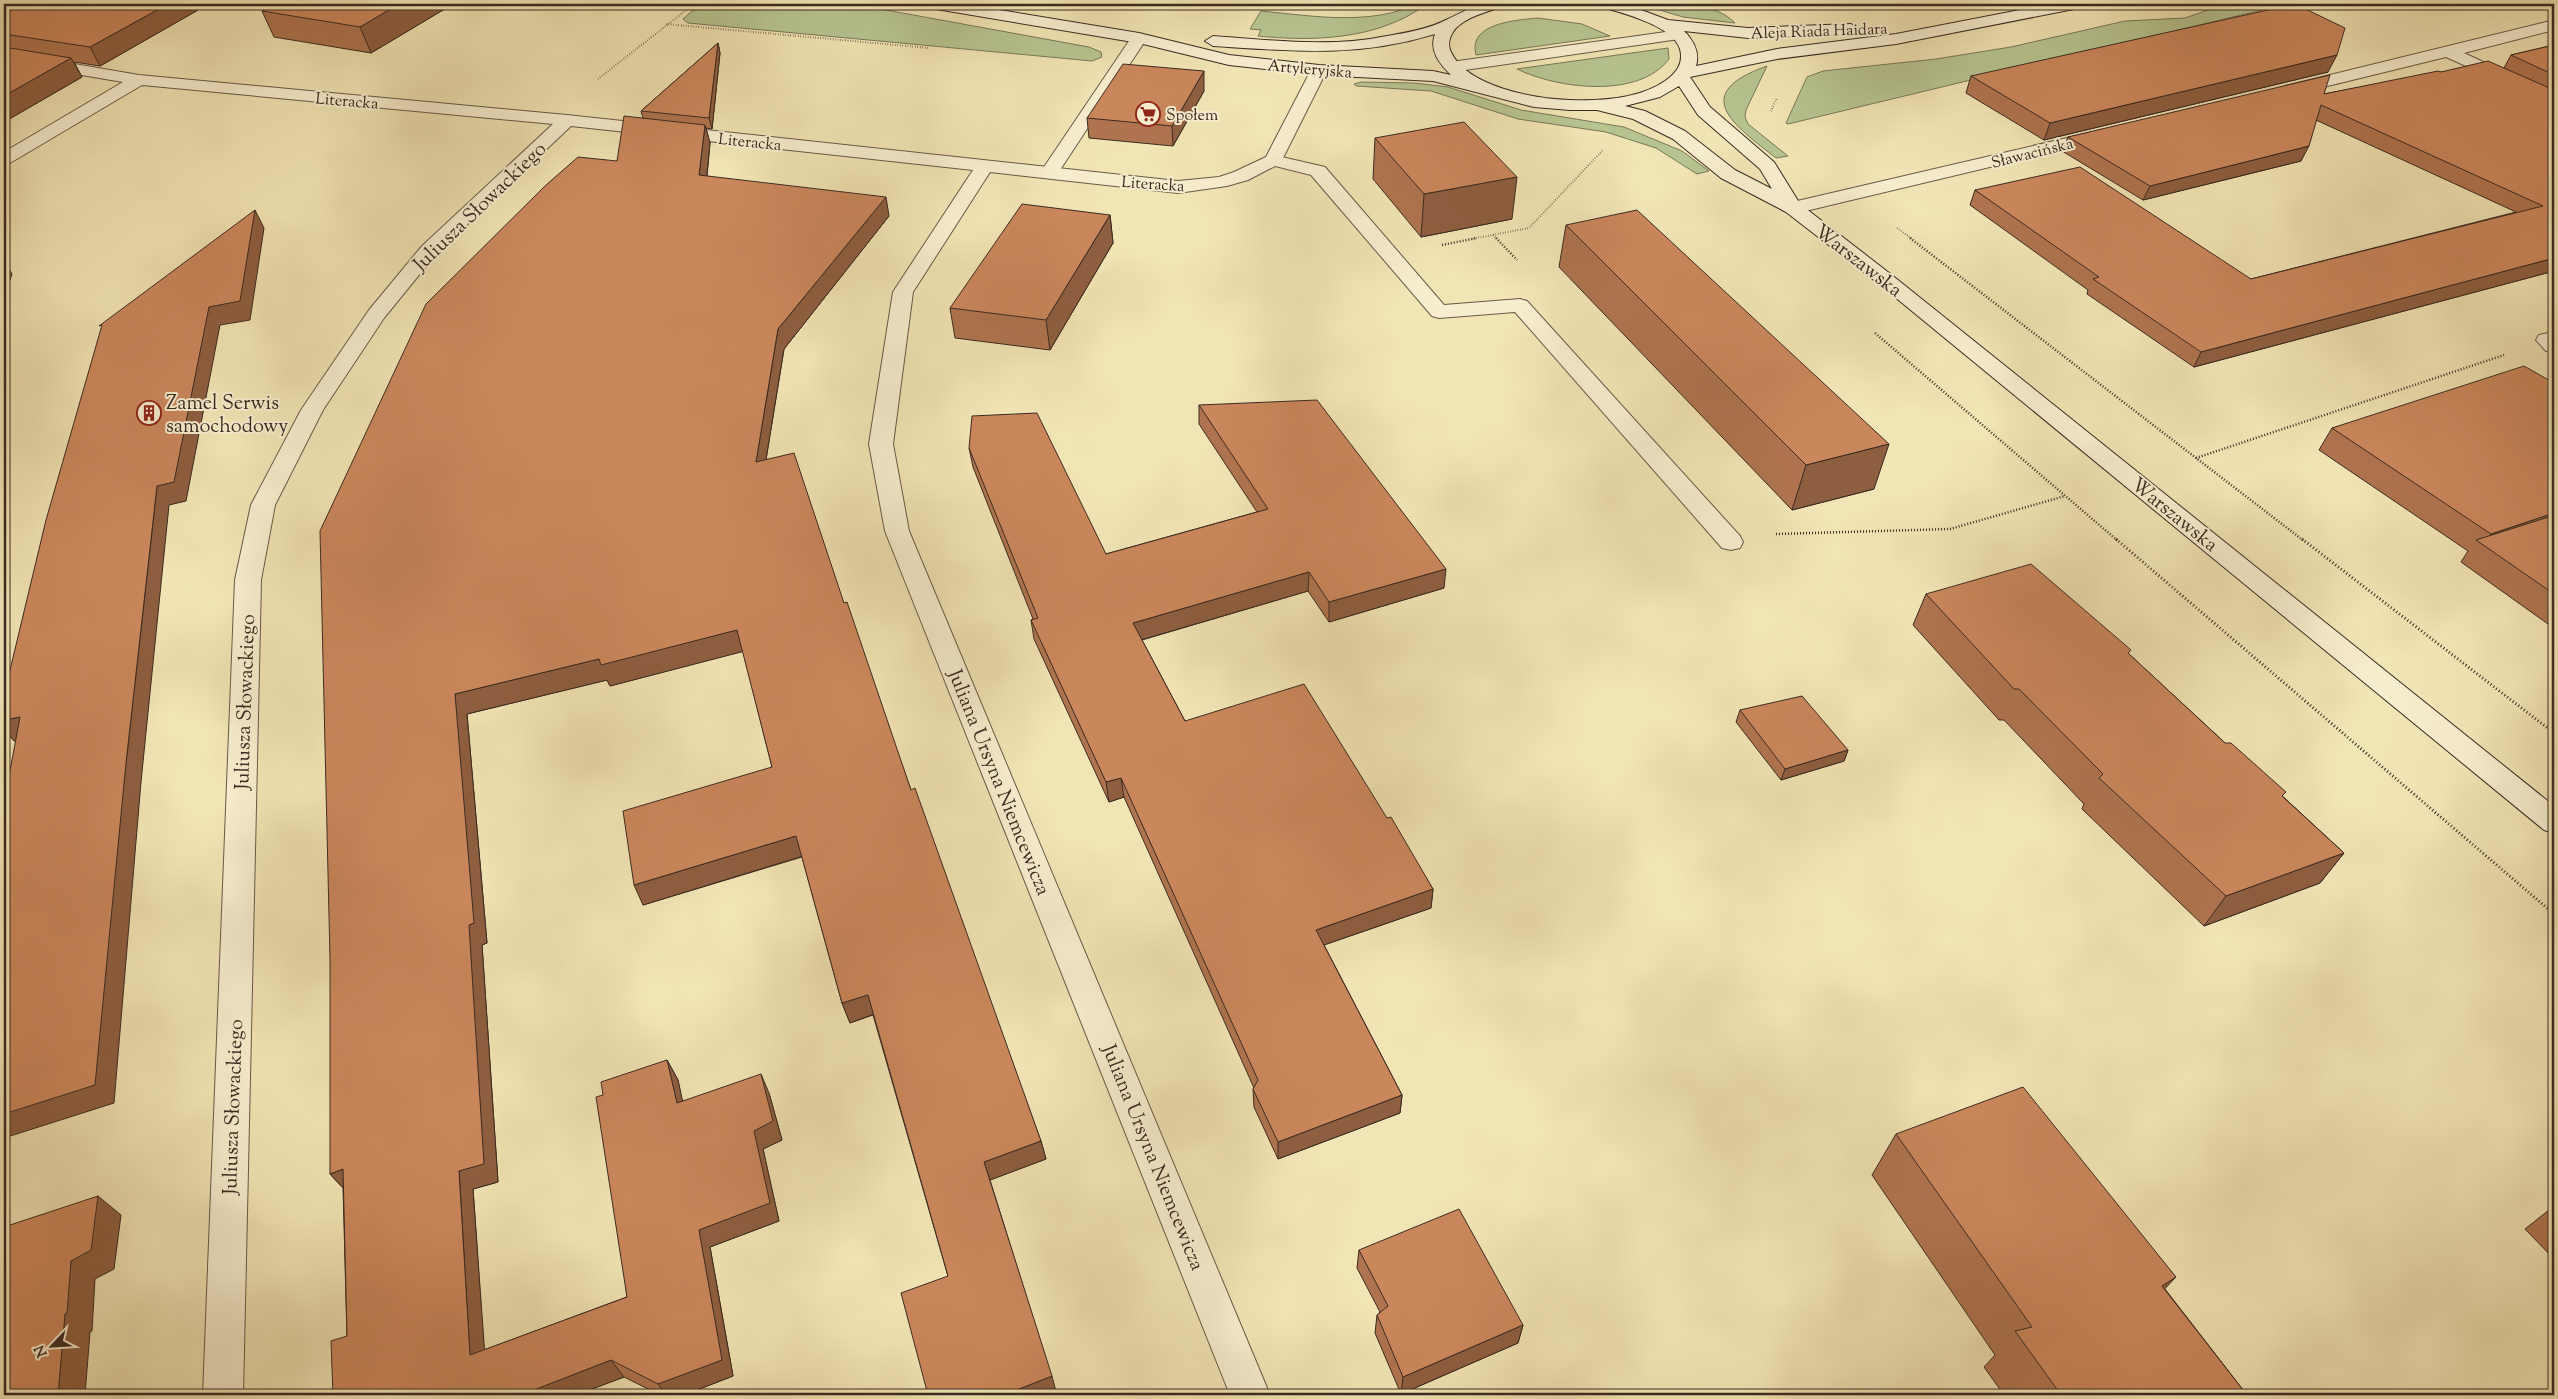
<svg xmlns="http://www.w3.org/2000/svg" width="2558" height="1399" viewBox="0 0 2558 1399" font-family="'Sorts Mill Goudy',serif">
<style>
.green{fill:#b7c591;stroke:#78785a}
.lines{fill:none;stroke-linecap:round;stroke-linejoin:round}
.lane-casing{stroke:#685947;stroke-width:2}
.street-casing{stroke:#685947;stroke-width:2}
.secondary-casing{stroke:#3a2a22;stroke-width:2}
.path-far2{stroke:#3a2a22;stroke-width:2;stroke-dasharray:0.5 2;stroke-linecap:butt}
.path-far1{stroke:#3a2a22;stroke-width:2.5;stroke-dasharray:1 2;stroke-linecap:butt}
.path{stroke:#3a2a22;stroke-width:3;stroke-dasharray:1 2.5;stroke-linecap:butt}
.lane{fill:#f7eecf;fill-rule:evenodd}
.street{fill:#f7eecf;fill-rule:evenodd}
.secondary{fill:#f7eecf;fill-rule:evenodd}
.wall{fill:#af744f;stroke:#3a2a22}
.shaded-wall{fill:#8e5e40;stroke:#3a2a22}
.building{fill:#cb875c;stroke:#3a2a22}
.labels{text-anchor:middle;stroke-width:4;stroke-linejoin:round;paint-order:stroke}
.far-street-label{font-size:16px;fill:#3a2a22;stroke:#f7eecf}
.far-poi-label{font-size:16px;fill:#3a2a22;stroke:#f7eecf;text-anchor:start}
.street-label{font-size:20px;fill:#3a2a22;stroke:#f7eecf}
.poi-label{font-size:20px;fill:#3a2a22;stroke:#f7eecf;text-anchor:start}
</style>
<rect width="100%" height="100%" fill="#f2e5b5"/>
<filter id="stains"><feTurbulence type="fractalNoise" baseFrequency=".004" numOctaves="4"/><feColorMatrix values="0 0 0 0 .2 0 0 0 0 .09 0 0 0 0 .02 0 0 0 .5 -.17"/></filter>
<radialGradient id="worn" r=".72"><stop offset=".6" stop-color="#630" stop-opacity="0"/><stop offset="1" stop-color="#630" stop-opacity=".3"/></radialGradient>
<!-- green -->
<path class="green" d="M700,4H833L875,8L1089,47L1101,52L1102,57L1092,61L688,23L683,19Z
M1418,4H1429C1421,8 1414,13 1406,17C1361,40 1307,41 1258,36L1261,30L1250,29L1261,11C1314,16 1368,26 1418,4Z
M1640,4C1671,4 1713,0 1735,23L1683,17Z
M2216,4H2287L1788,124L1786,123L1807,77L1823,71L1936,59L2011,47L2125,21L2185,18L2211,9Z
M1538,18L1582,24L1610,36L1476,55C1467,23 1517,20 1538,18Z
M1668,48L1669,59C1639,99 1558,89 1517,69Z
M1767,66L1746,110L1745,117L1748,124L1788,156L1776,158C1734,125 1688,94 1767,66Z
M1361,82L1414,83L1448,87L1521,110L1624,127L1682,151L1709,171L1697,174L1656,148L1606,132L1518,119L1431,91L1356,86L1354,84Z"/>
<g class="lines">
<defs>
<path id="lane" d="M1680,30L1688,35L1686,38L1451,72L1443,67L1451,62Z
M1139,33L1147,38L1058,173L1056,177H1042L1040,173L1133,35Z
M1273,155L1325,167L1444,305L1520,299L1527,301L1740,536L1743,542L1740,548L1731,550L1722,548L1515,312L1439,318L1432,316L1311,175L1267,164L1264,160L1267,156Z"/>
<path id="street" d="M2554,20V30L2464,53L2554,95V106L2446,57L2291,95L2285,94L2282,90L2285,86Z
M4,52L139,75L567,115L1178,181L1219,177L1234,172L1266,157L1311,70L1313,66H1325L1327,70L1282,160L1279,164L1248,180L1227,186L1178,193L990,172L913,292L893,444L909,531L1270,1395H1230L885,531L869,444L893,292L973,170L571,126L436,254L384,318L323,410L275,505L261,580L243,1395H203L235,580L251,505L301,410L369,310L422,246L553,124L142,85L10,163L4,164V152L123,82L4,62Z
M2101,130L2107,131L2110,135L2107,139L1793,214L1786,212L1783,208L1786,204L1793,202Z
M2554,332V352L2546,351L2536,340L2539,335Z"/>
<path id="secondary" d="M928,4H963L1139,33L1229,55L1319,65L1433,71L1451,75C1439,63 1429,51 1435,34C1356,58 1294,51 1213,46L1205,41L1213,36C1271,40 1330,48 1387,36C1406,33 1428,29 1446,20C1472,8 1472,4 1503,4L1501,7C1486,12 1467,17 1456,28C1450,35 1447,44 1451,52C1467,87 1535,99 1570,100C1600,101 1639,99 1665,81C1676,73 1684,64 1680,49C1673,26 1623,13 1602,7L1600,4H1625L1668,20L1748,28L1851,24L1859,29L1851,34L1748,38L1684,31C1694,41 1700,52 1696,66L1777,49L1896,34L2051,4H2082L2080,7L2074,9L1896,44L1777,59L1690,77L1710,107L1774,162L1800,204L1893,276L2554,806V833L2544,830L1879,284L1786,212L1721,178L1673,139L1633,119L1597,110H1570L1534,107L1433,81L1319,75L1229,65L1139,43L936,9ZM1679,86L1698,115L1760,169L1772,189L1735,170L1685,131L1645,111L1625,106L1660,97Z"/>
</defs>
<!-- lane casing -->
<use href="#lane" class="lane-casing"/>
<!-- street casing -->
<use href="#street" class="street-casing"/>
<!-- secondary casing -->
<use href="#secondary" class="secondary-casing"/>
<!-- path-far2 -->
<path class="path-far2" d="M666,24L929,48
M598,79L694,4
M1771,111L1777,98
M1897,228L1912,239
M1493,235L1497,239
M1471,239L1529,228L1603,150"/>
<!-- path-far1 -->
<path class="path-far1" d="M1496,238L1517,260
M1910,238L2304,541
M1442,245L1477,238
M1875,333L2118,541
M2196,458L2504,355
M1776,534L1950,529L2065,496"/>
<!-- path -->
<path class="path" d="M2116,539L2554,914
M2302,539L2554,733"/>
<!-- lane -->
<use href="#lane" class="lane"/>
<!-- street -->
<use href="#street" class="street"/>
<!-- secondary -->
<use href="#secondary" class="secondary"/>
</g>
<!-- wall -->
<path class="wall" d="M4,4L198,10L100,66L74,62L82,77L4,122Z
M276,4H453L371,53L274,37L262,11Z
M718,43L720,53L712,129L706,128L710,143L707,176L889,216L784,349L766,460L844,603L911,790L1041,1141L1046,1159L990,1180L1056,1392L948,1276L873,1015L850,1023L842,1003L802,857L643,905L772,767L743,651L610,686L607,680L467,714L487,943L482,945L498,1182L473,1189L484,1350L627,1297L603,1095L667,1060L678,1080L682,1101L769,1093L782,1140L763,1149L779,1221L710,1247L733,1376L684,1395H660L624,1377L576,1395H333L347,1336L343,1188L330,1174L617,161L643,118L641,111Z
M2554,45V271L2194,367L2087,294L2088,290L1970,205L1975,190L2251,279L2516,212L2316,120L2301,161L2143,200L2062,151L2068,137L2324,94L2441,72L2504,68L2511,55Z
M2328,72L2044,140L1966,93L1971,76Z
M1204,91L1173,146L1089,138L1087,118Z
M1375,138L1512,219L1421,237L1373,179Z
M1110,215L1113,243L1050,350L955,338L950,308Z
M1566,225L1874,489L1792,510L1559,267Z
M2554,383V622L2548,624L2461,562L2468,551L2319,450L2332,428Z
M1199,405L1444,588L1329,622L1308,591L1142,640L1185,721L1387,818L1433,889L1431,908L1324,945L1402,1095L1400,1113L1278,1159L1254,1107L1253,1089L1254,1088L1124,797L1109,802L1034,639L1031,620L1033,619L973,467L969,448L1106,554L1257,512L1199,424Z
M1926,594L2129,654L2344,853L2320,883L2204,926L2082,809L2084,804L2004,720H1999L1913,625Z
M1740,710L1848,750L1844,761L1781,780L1736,722Z
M1896,1134L2165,1289L2247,1395H2004L1984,1367L1995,1355L1872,1175Z
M2554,1206V1259L2525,1229Z
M1359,1250L1523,1325L1518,1343L1401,1394L1375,1333L1377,1315L1380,1312L1357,1268Z"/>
<!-- shaded-wall -->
<path class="shaded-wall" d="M168,4H195L198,10L100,66L90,47Z
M399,4H453L371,53L360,27Z
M718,43L720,53L712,129L709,118Z
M2337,55L2328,72L2044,140L2050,123Z
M71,58L82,77L4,122V96Z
M1204,71V91L1173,146L1172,126Z
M705,125L710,143L705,194L699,175Z
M2309,146L2301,161L2143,200L2150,186Z
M1517,177L1512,219L1421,237L1424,194Z
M886,197L889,216L784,349L762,483L756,462L778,329Z
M255,210L264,228L250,320L220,325L186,501L169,505L141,782L114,1103L4,1138V1114L126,763L157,486L209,307Z
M1110,215L1113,243L1050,350L1046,320Z
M2554,258V271L2194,367L2201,352Z
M4,261L12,274L4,297Z
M1889,444L1874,489L1792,510L1806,465Z
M2554,513V530L2483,544L2491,534Z
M1446,569L1444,588L1329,622V602Z
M1309,572L1308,591L1134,642L1133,623Z
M2554,616V622L2548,624Z
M737,630L745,651L610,686L607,680L467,714L487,943L482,945L498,1182L473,1189L486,1371L470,1355L459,1171L455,694L599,659Z
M20,717L36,736L14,741L4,730V720Z
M1848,750L1844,761L1781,780L1785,769Z
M1121,778L1124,797L1109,802L1106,782Z
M796,836L803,856L643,905L634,885Z
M2344,853L2320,883L2204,926L2226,896Z
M1433,889L1431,908L1315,948L1316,930Z
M868,995L874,1014L850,1023L842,1003Z
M667,1060L678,1080L687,1121L677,1103Z
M761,1074L769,1093L782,1140L763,1149L779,1221L710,1247L733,1376L684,1395H666L658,1384L699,1230L754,1131Z
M1402,1095L1400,1113L1278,1159V1142Z
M1041,1141L1046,1159L990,1180L984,1162Z
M343,1169L347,1192L330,1174Z
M98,1196L121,1215L114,1269L95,1279L92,1331L90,1332L85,1395H58L65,1314L71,1261Z
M2176,1277L2140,1315L2162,1286Z
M1523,1325L1518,1343L1401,1394L1403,1377Z
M611,1360L624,1377L576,1395H521Z
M1052,1376L1056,1392L1048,1395H1004Z"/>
<!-- building -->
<path class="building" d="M4,4H168L90,47L4,34Z
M276,4H399L360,27L262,11Z
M2295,4L2345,28L2337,55L2050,123L1971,76Z
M718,43L709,118L641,111Z
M2554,45V75L2511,55Z
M4,47L71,58L4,96Z
M2488,61L2554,90V258L2201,352L2093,279L2099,277L1975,190L2080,167L2251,279L2543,206L2321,105L2309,146L2150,186L2068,137L2330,75L2324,94L2438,71L2441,72Z
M1123,64L1204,71L1172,126L1087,118Z
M624,116L705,125L699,175L886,197L778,329L756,462L794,453L844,603L847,602L911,790L915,788L1041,1141L984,1162L1052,1376L1004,1395H928L901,1293L948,1276L868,995L842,1003L796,836L634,885L623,811L772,767L737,630L601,665L599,659L455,694L474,923L469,925L484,1164L459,1171L470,1355L627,1297L596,1097L603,1095L601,1082L667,1060L677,1103L761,1074L773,1121L754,1131L770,1203L699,1230L722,1360L658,1384L611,1360L521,1395H333L331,1341L347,1336L343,1169L330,1174V959L320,531L426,304L546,185L578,157L617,161Z
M1464,122L1517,177L1424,194L1375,138Z
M1022,204L1110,215L1046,320L950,308Z
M255,210L240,301L209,307L174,482L157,486L126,763L95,1085L4,1114V803L20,717L4,720V695L46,520L102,325L99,326Z
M1637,210L1889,444L1806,465L1566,225Z
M2524,366L2554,383V513L2491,534L2332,428Z
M1317,400L1446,569L1329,602L1309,572L1133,623L1185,721L1304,684L1387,818L1391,817L1433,889L1316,930L1402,1095L1278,1142L1253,1089L1258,1080L1121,778L1106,782L1031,620L1038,618L969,448L972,416L1037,413L1106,554L1268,509L1199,405Z
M2552,516L2554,517V594L2476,540Z
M2031,564L2131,650L2128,653L2225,743H2231L2286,792L2282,796L2344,853L2226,896L2099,778L2103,774L2019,689H2014L1926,594Z
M1802,696L1848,750L1785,769L1740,710Z
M2023,1087L2176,1277L2162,1286L2247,1395H2061L2015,1331L2032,1327L1896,1134Z
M98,1196L91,1250L71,1261L67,1313L65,1314L58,1395H4V1227Z
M1459,1209L1523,1325L1403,1377L1377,1315L1388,1306L1359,1250Z"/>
<!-- icons -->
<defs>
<symbol id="supermarket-ring" viewBox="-11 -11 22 22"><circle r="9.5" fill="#f7eecf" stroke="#8f2418" stroke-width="1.5"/><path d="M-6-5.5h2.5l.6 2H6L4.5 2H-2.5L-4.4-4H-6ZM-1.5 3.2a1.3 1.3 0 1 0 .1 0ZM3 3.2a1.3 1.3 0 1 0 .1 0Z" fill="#8f2418"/></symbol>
<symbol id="building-ring" viewBox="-11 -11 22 22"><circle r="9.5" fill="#f7eecf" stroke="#8f2418" stroke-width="1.5"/><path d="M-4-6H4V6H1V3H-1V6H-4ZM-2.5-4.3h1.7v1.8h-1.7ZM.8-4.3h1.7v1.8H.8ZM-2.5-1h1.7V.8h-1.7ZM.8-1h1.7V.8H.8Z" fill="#8f2418"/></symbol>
</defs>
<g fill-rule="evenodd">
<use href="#supermarket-ring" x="1134" y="100" width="28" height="28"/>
<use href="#building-ring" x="135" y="399" width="28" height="28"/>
</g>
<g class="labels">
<!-- far-street labels -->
<g class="far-street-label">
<text transform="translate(1819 30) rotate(-2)" y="6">Aleja Riada Haidara</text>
<text transform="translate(1310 68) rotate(5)" y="6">Artyleryjska</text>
<text transform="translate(347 100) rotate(5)" y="6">Literacka</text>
<text transform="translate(750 141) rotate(6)" y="6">Literacka</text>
<text transform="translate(2032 152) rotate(-14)" y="6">Sławacińska</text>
<text transform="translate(1153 183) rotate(4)" y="6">Literacka</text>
</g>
<!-- far-poi labels -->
<g class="far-poi-label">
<text x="1166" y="120">Społem</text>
</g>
<!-- street labels -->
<g class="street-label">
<text transform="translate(479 206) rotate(-44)" y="7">Juliusza Słowackiego</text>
<text transform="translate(1859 260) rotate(38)" y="7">Warszawska</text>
<text transform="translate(2175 514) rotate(39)" y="7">Warszawska</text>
<text transform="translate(244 702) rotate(-88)" y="7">Juliusza Słowackiego</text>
<text transform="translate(1000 782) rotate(68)" y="7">Juliana Ursyna Niemcewicza</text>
<text transform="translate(232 1107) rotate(-88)" y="7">Juliusza Słowackiego</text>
<text transform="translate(1154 1157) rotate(68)" y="7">Juliana Ursyna Niemcewicza</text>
</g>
<!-- poi labels -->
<g class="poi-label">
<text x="166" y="409">Zamel Serwis<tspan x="166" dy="23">samochodowy</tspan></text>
</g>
</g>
<!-- margin -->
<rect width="2558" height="1399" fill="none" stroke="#f2e5b5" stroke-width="20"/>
<rect x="5" y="5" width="2548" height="1389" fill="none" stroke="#3a2a22" stroke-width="2.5"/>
<rect x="10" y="10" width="2538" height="1379" fill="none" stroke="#3a2a22"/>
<!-- north arrow -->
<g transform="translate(52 1346) rotate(245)" stroke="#f7eecf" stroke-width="4" paint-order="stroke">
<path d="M0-4L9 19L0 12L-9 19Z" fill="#3a2a22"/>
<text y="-8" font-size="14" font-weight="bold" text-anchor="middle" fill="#3a2a22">N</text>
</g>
<rect width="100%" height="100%" filter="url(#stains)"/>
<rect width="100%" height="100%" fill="url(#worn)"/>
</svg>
